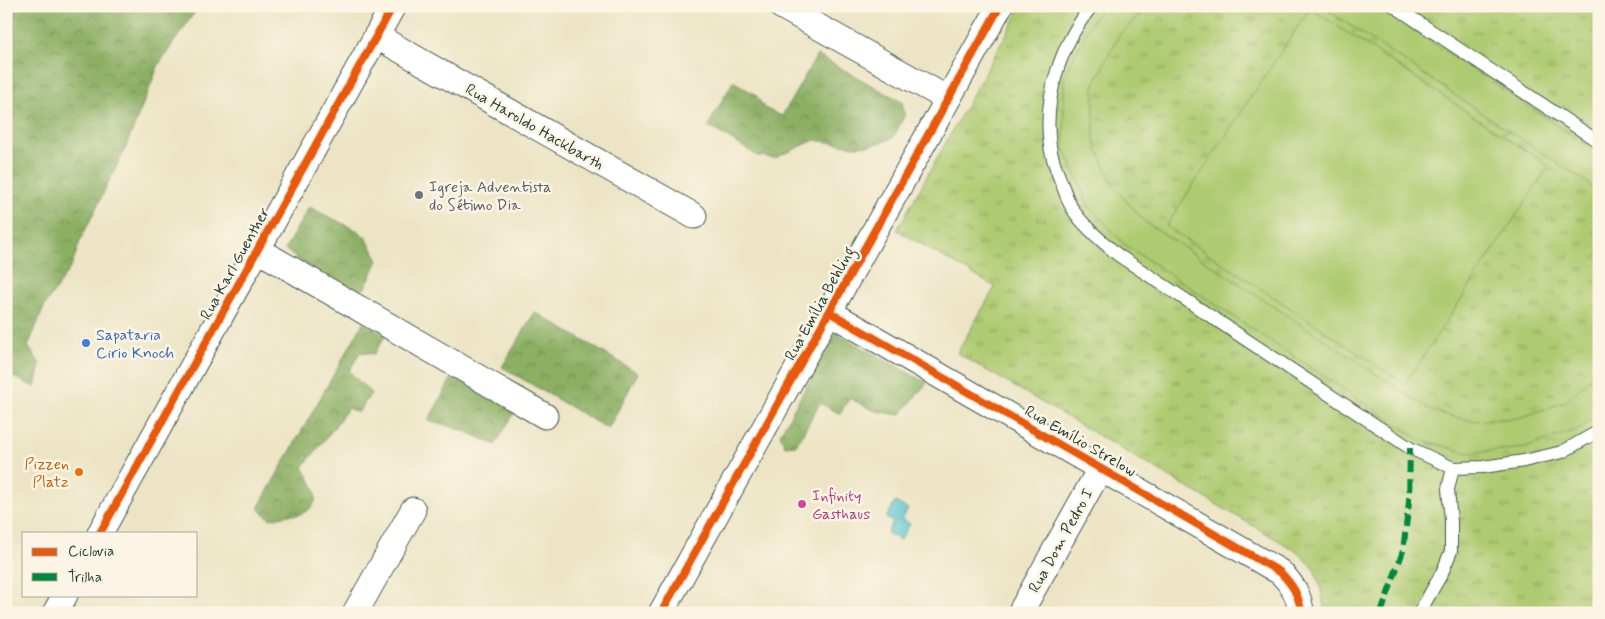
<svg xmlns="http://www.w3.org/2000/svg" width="1605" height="619" viewBox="0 0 1605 619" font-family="Mynerve,sans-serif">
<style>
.forest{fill:url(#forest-crowns);stroke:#55764c}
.park{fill:url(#park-tufts);stroke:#678453}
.pitch{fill:#afcb72;stroke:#678453}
.water{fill:url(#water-ripples);stroke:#3c8182}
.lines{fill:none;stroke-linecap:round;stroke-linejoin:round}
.lane-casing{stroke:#3e564a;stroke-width:14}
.street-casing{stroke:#3e564a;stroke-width:27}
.lane{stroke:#fff;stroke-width:12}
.street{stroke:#fff;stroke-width:25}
.quiet{stroke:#00873e;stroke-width:6;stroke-dasharray:12 6;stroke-linecap:butt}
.cycleway-casing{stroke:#fcf5e5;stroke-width:11}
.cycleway{stroke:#e8590c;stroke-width:8}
.worship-dot{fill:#6b7280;stroke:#fcf5e5;stroke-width:2}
.shop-dot{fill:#3f7fe0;stroke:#fcf5e5;stroke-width:2}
.food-dot{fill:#e8710a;stroke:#fcf5e5;stroke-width:2}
.hotel-dot{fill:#d1479c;stroke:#fcf5e5;stroke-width:2}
.labels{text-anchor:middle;stroke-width:5;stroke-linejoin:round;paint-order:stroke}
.street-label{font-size:16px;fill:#1f3d34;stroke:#fcf5e5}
.worship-label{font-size:16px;fill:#5b616d;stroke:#fcf5e5;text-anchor:start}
.shop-label{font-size:16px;fill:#366cbe;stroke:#fcf5e5;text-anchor:start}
.food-label{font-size:16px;fill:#c56008;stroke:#fcf5e5;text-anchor:end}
.hotel-label{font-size:16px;fill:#b23c85;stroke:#fcf5e5;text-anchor:start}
</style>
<defs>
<pattern id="forest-crowns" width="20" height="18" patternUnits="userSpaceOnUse" patternTransform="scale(1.25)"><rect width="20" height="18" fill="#8baf64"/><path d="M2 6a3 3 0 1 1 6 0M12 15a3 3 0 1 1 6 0" fill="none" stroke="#719053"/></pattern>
<pattern id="park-tufts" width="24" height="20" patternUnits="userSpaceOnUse" patternTransform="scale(1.25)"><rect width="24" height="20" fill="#afcb72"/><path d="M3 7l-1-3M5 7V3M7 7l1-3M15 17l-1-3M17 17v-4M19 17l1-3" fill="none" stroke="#8ea65e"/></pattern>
<pattern id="water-ripples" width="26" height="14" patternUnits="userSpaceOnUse" patternTransform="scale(1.25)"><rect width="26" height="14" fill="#58c5d1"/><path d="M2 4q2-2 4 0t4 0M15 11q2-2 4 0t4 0" fill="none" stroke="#48a1aa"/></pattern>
</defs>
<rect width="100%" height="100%" fill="#fcf5e5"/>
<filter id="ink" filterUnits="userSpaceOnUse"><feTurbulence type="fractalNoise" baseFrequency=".02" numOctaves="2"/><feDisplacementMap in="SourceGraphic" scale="10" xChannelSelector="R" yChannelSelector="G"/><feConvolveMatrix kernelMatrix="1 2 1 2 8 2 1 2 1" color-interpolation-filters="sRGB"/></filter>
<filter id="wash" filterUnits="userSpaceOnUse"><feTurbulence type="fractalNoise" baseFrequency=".0096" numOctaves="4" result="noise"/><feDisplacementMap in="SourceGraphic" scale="20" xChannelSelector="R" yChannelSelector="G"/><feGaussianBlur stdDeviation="1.12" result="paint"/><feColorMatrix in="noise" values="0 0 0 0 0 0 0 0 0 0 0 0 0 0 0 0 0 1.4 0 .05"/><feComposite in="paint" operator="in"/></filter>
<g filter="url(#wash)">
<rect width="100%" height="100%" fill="#ece4c4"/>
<!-- forest -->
<path class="forest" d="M6,6H199L159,64L125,149L80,241L72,265L45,305L28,346L40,364L35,387L6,374Z
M817,55L902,102L905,115L893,138L873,145L854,146L815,140L775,158L758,156L708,126L733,81L756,95L764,108L782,116Z
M309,207L360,232L367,239L378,260L365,288L355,293L298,260L285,249Z
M535,312L638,373L608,429L502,367Z
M363,323L386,335L374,354L360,352L349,371L371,393L358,413L348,408L327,437L303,467C313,485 327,504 300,514C297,516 292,514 289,515C282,516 276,518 270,519L258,508Z
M836,333L927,383L900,415L875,411L849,398L840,414L820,403L796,445L785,446L780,434Z
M454,374L516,410L495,445C471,433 454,426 428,421Z"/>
<!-- park -->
<path class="park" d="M1022,6H1599V613H1324C1323,597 1320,579 1311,565C1306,559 1298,554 1293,549L957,353L995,287L897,230Z"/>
<!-- pitch -->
<path class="pitch" d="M1105,6H1149L1119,35L1094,84V141L1114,187L1144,221L1432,411L1471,421L1519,418L1565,402L1594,375L1599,367V412L1581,428L1525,448L1468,453L1419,439L1124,244L1088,204L1064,147V76L1094,17Z
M1321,6H1377L1599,153V197L1589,184Z
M1310,8L1549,166L1405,384L1166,226Z"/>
<!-- water -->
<path class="water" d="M895,502L908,509L902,519L910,524L900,540L887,533L893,522L886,518Z"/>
</g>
<g filter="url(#ink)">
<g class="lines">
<defs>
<path id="lane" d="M1092,6C1061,43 1043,98 1050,146C1052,160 1058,174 1063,187C1066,194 1068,202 1072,208C1081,224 1103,242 1118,255L1410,448L1453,468
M1394,6L1599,142
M1419,613L1442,573L1451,551V521L1448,489L1453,468L1483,467L1524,461L1562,452L1599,431"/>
<path id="street" d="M781,6L948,99
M376,36L694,216
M258,250L545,416
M829,312L1280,572C1292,584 1300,596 1301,613
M100,533L393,6
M55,613L65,595
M355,613L413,510
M661,613L1000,6
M1020,613L1101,467"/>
</defs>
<!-- lane casing -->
<use href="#lane" class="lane-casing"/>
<!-- street casing -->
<use href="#street" class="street-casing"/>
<!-- lane -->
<use href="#lane" class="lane"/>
<!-- street -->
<use href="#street" class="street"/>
<!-- quiet -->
<path class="quiet" d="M1381,613L1403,551L1409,502L1410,448"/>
<defs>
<path id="cycleway" d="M829,312L1280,572C1292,584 1300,596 1301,613
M100,533L393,6
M661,613L1000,6"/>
</defs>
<!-- cycleway casing -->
<use href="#cycleway" class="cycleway-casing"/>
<!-- cycleway -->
<use href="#cycleway" class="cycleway"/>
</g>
</g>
<!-- markers -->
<circle class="worship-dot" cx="419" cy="195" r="5"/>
<circle class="shop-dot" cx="86" cy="343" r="5"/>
<circle class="food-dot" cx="79" cy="472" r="5"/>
<circle class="hotel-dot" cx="802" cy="504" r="5"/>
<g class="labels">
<!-- street labels -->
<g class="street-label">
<text transform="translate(535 126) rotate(30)" y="6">Rua Haroldo Hackbarth</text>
<text transform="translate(234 263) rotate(-61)" y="6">Rua Karl Guenther</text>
<text transform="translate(819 303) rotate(-61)" y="6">Rua Emília Behling</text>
<text transform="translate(1081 440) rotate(30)" y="6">Rua Emílio Strelow</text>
<text transform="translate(1060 540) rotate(-61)" y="6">Rua Dom Pedro I</text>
</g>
<!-- worship labels -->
<g class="worship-label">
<text x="429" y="192">Igreja Adventista<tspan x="429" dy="18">do Sétimo Dia</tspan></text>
</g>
<!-- shop labels -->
<g class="shop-label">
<text x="96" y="340">Sapataria<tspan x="96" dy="18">Cirio Knoch</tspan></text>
</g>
<!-- food labels -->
<g class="food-label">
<text x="69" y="469">Pizzen<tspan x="69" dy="18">Platz</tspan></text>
</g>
<!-- hotel labels -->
<g class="hotel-label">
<text x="812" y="501">Infinity<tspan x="812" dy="18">Gasthaus</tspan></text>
</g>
</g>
<!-- margin -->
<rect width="1605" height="619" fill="none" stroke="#fcf5e5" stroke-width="25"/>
<!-- legend -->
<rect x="22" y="532" width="175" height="65" fill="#fcf5e5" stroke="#a4ab9e"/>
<rect x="32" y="548" width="25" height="8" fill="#e8590c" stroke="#a4ab9e"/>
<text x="68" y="556" font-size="15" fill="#1f3d34">Ciclovia</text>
<rect x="32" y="573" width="25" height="8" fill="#00873e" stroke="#a4ab9e"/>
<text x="68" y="582" font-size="15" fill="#1f3d34">Trilha</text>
</svg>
